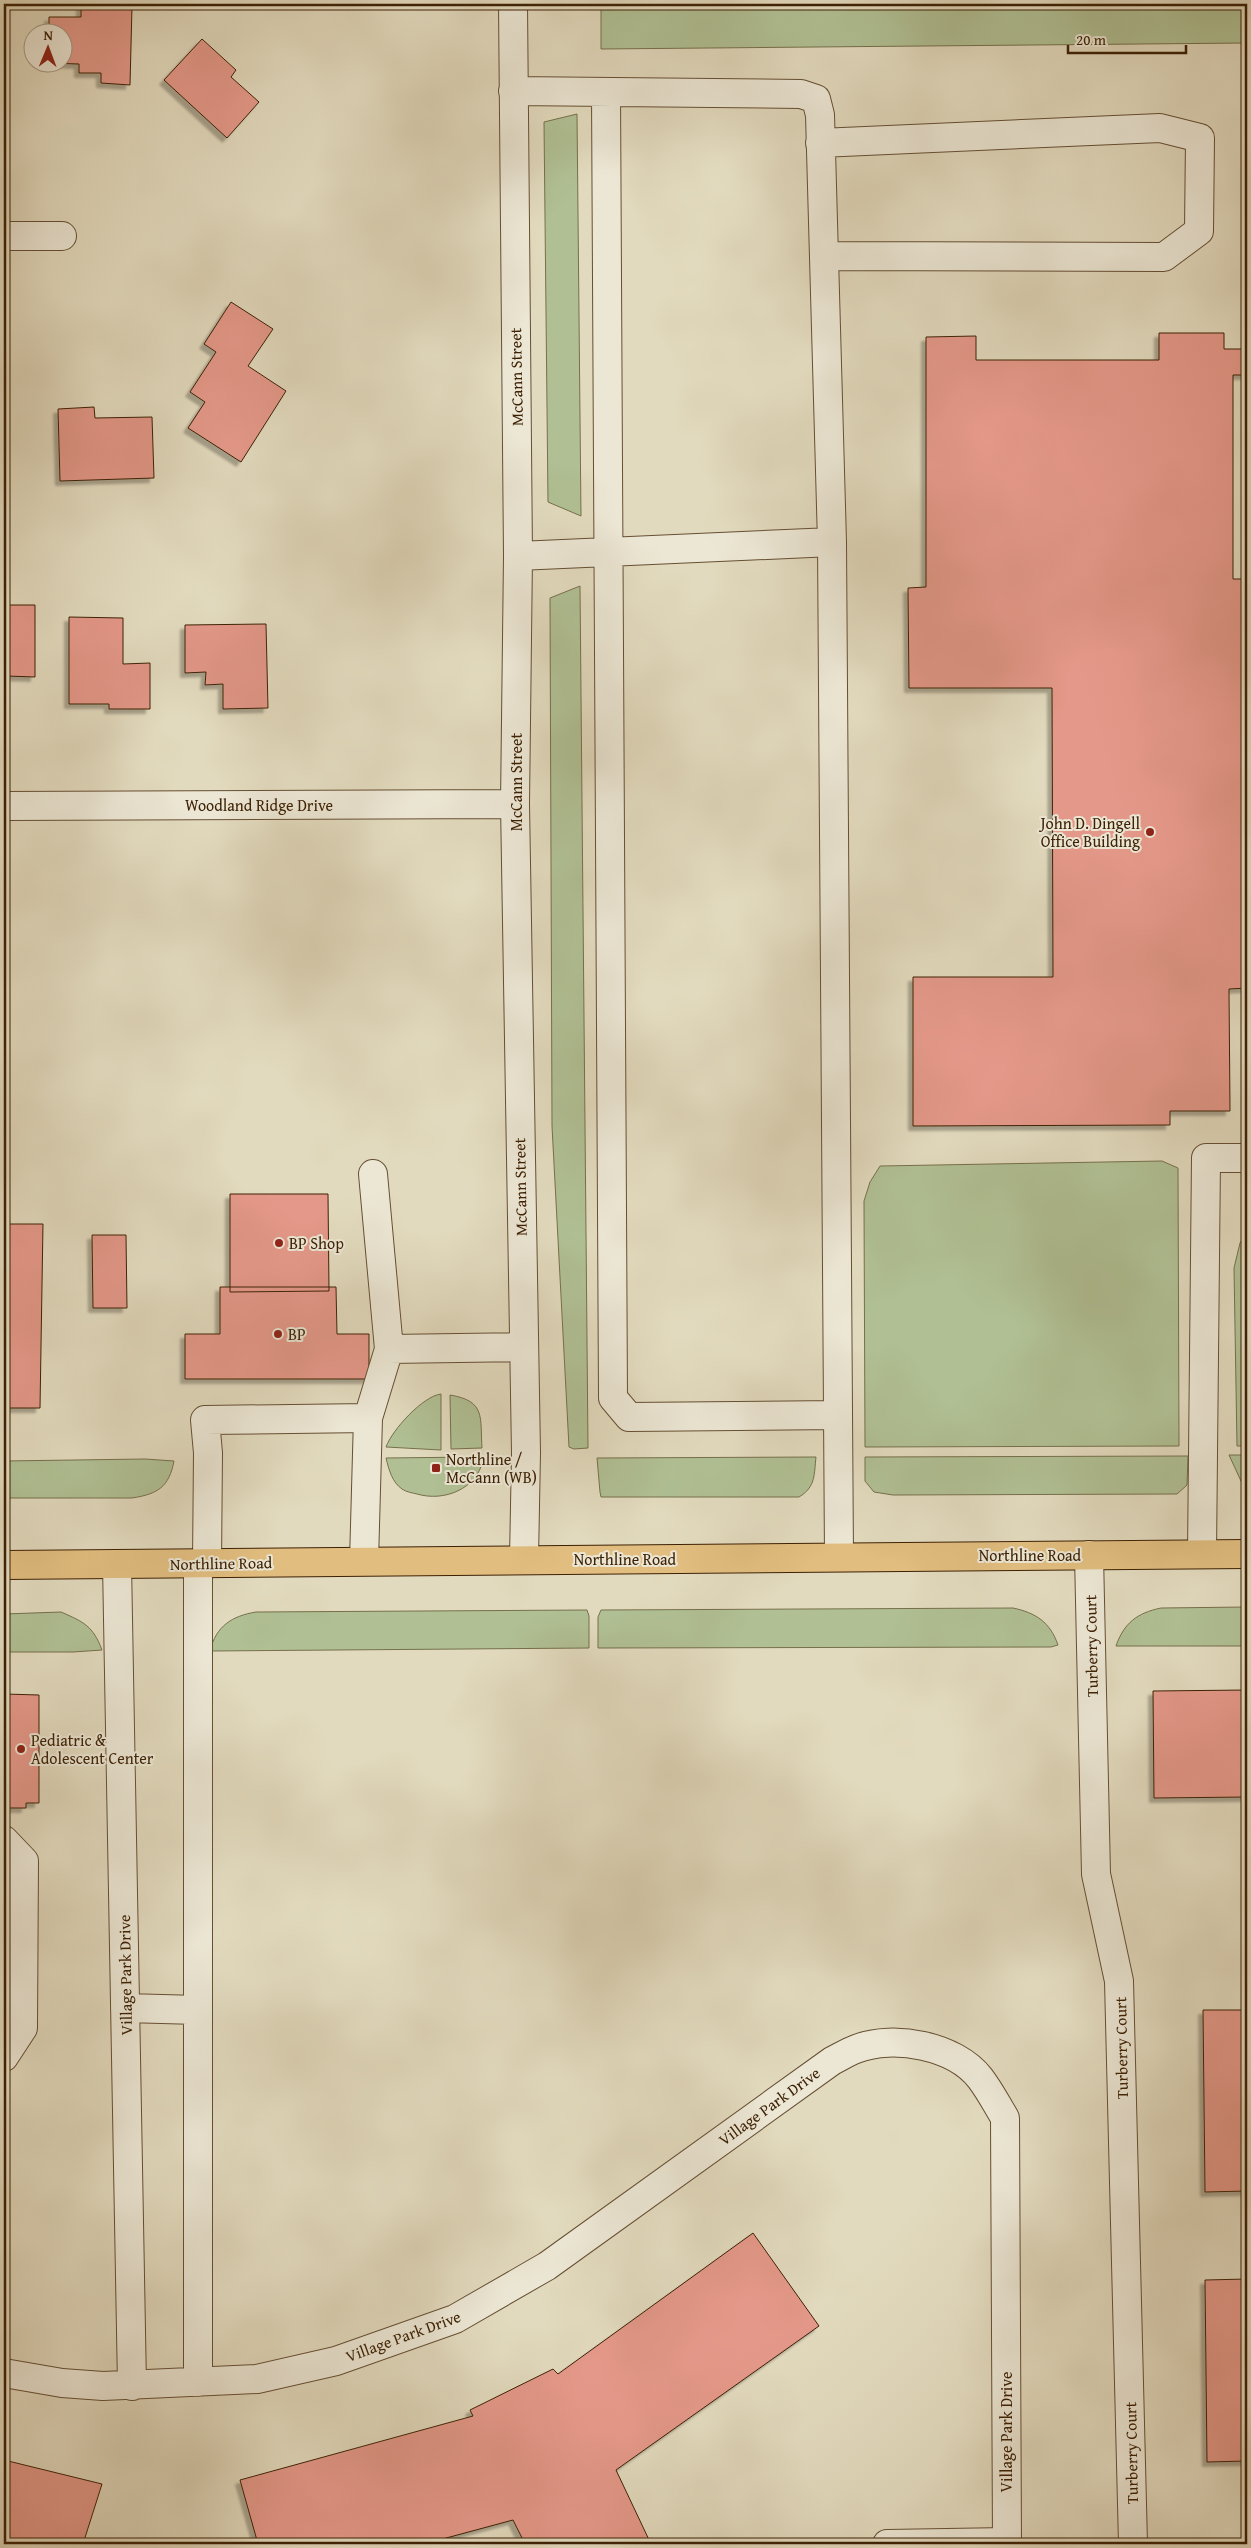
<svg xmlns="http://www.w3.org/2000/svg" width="1251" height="2548" viewBox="0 0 1251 2548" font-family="'Gentium Book Plus',serif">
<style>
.green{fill:#b0c094;stroke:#76704c}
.building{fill:#e49889;stroke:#3d2105;filter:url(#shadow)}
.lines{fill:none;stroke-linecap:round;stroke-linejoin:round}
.minor-casing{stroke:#664f33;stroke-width:30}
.major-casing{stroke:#3d2105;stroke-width:30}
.minor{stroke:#ece7d5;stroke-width:28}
.major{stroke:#e1bd7f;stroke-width:28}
.poi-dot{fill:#8f2418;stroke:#ece7d5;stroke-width:2}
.labels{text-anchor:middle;stroke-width:4;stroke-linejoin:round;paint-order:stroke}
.street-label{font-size:16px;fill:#3d2105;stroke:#ece7d5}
.poi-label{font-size:16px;fill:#3d2105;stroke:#ece7d5;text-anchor:start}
</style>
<defs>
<filter id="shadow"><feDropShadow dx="-4.5" dy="4.5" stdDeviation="1" flood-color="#0004"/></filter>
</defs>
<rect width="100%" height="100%" fill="#e2dabe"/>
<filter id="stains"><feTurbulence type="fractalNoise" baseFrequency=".004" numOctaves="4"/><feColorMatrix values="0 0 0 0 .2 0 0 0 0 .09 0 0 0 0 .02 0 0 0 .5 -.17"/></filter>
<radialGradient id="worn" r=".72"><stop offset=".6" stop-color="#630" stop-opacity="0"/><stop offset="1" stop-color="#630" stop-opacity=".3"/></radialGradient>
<!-- green -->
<path class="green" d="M702,4H773L819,9L1247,4V43L601,49V8L707,9Z
M577,114L581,516L548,502L544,122Z
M580,586L588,1448L574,1449L569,1447L552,1126L550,598Z
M1162,1161L1178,1168L1179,1446L865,1447L864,1201L870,1182L880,1166Z
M1247,1231V1446H1237L1234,1268L1240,1243Z
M441,1394V1450L386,1447C392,1430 423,1396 441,1394Z
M450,1395C486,1401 480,1417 482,1448L451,1449Z
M1229,1455H1247V1494Z
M1188,1456L1187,1485L1177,1494L893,1495L874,1492L865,1481V1457Z
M475,1457L483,1460C477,1489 444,1502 417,1494C413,1493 406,1492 402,1489C392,1482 389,1470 386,1458Z
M816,1457C814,1474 816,1487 799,1497H601L600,1492L597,1458Z
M145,1459L174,1461C169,1487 158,1494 132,1498H4V1461Z
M1247,1607V1646H1116C1124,1623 1137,1613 1161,1608Z
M1013,1608C1036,1613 1050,1622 1058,1645L1051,1647L598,1648V1617L601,1610Z
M587,1610L589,1616V1648L210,1651C216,1626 232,1616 256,1612Z
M61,1612C84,1622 93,1626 102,1650L73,1652H4V1614Z"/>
<!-- building -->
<path class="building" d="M81,5L132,6L130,85L101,83V73H79V64L48,63L62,62V32H49V17H81Z
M202,39L236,70L231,77L259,102L227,138L164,80Z
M231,302L273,329L248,366L286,391L241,462L188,428L205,402L190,392L216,352L204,344Z
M1159,333H1224V349H1247V375H1233V579H1247V988L1229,989L1230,1111H1170V1125L913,1126V977H1053L1052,688H909L908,588L926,587V337L976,336V360H1159Z
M94,407L95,418L152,417L154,478L60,481L58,409Z
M4,605H35V677L6,676L4,670Z
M69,617L123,618V664L150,663V709H109V704H69Z
M266,624L268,708L223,709V684L205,685L206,672L185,673V625Z
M230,1194H328L329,1291L230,1292Z
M4,1224H43L40,1408H4Z
M92,1235H126L127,1308H93Z
M220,1287H336L337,1334H369V1379H185V1334H220Z
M1247,1690V1797L1154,1798L1153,1691Z
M4,1694L39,1695V1803H26V1808H4Z
M1203,2010H1247V2191L1205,2192Z
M753,2233L819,2326L616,2470L651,2544H525L513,2520L424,2544H258L240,2480L473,2416L470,2410L553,2369L558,2374Z
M1247,2279V2461L1207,2462L1205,2280Z
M4,2460L102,2484L83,2544H4Z"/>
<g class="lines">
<defs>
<path id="minor" d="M513,4L518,556L515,804L526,1453L524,1559
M513,91L801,94L816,99L820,115L832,542L839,1557
M606,92L613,1398L629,1417L838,1415
M820,143L1160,128L1200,138L1199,231L1164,257L824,256
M4,236H62
M518,556L832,542
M4,806L515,804
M373,1174L389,1349L524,1347
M1202,1554L1206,1158H1247
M1089,1555L1096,1874L1119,1981L1133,2544
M364,1561L368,1418
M198,1563V2382
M207,1563L208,1453L205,1420L368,1418L389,1349
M117,1564L132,2386
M4,1840L24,1861L23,2028L4,2057
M125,2008L198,2010
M4,2373L62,2383L103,2386L257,2379L336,2361L455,2319L547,2266L832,2061C840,2057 848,2052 856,2049C894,2034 955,2046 980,2078C990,2091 997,2105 1005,2118L1007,2544
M887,2544L1007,2542"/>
<path id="major" d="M4,1565L1247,1554"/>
</defs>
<!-- minor casing -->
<use href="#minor" class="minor-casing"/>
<!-- major casing -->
<use href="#major" class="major-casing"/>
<!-- minor -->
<use href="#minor" class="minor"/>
<!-- major -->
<use href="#major" class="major"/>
</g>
<!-- markers -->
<g class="poi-dot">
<circle cx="1150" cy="832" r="5"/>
<circle cx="279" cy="1243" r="5"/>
<circle cx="278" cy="1334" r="5"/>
<rect x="431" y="1463" width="10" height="10" rx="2.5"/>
<circle cx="21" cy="1749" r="5"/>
</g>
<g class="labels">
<!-- street labels -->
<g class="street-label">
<text transform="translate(516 377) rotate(-91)" y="6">McCann Street</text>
<text transform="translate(516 782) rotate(-90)" y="6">McCann Street</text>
<text x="259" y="811">Woodland Ridge Drive</text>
<text transform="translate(520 1187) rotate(-91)" y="6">McCann Street</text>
<text x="1030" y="1561">Northline Road</text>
<text x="625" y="1565">Northline Road</text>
<text transform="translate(221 1563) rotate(-1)" y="6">Northline Road</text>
<text transform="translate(1091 1646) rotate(-91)" y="6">Turberry Court</text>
<text transform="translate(125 1975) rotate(-91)" y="6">Village Park Drive</text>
<text transform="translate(1121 2048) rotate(-91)" y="6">Turberry Court</text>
<text transform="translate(769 2106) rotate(-36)" y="6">Village Park Drive</text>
<text transform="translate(403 2336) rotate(-20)" y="6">Village Park Drive</text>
<text transform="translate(1006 2432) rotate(-90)" y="6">Village Park Drive</text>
<text transform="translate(1131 2453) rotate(-91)" y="6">Turberry Court</text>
</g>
<!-- poi labels -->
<g class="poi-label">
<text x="1140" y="829" text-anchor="end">John D. Dingell<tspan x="1140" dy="18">Office Building</tspan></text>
<text x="289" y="1249">BP Shop</text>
<text x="288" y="1340">BP</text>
<text x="446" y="1465">Northline /<tspan x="446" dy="18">McCann (WB)</tspan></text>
<text x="31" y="1746">Pediatric &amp;<tspan x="31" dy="18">Adolescent Center</tspan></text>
</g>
</g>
<!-- margin -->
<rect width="1251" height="2548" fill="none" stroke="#e2dabe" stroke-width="20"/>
<rect x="5" y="5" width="1241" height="2538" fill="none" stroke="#3d2105" stroke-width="2.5"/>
<rect x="10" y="10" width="1231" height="2528" fill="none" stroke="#3d2105"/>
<!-- north arrow -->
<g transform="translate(48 48) rotate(1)"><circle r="24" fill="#ece7d5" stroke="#a69882"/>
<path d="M0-4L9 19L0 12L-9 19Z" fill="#8f2418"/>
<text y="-8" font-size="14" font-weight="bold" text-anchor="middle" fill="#3d2105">N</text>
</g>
<!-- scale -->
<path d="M1068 45v8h118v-8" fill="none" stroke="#3d2105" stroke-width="2.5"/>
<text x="1076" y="45" font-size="15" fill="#3d2105" stroke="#ece7d5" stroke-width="4" paint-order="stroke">20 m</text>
<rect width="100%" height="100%" filter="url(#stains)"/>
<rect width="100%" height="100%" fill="url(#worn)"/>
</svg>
